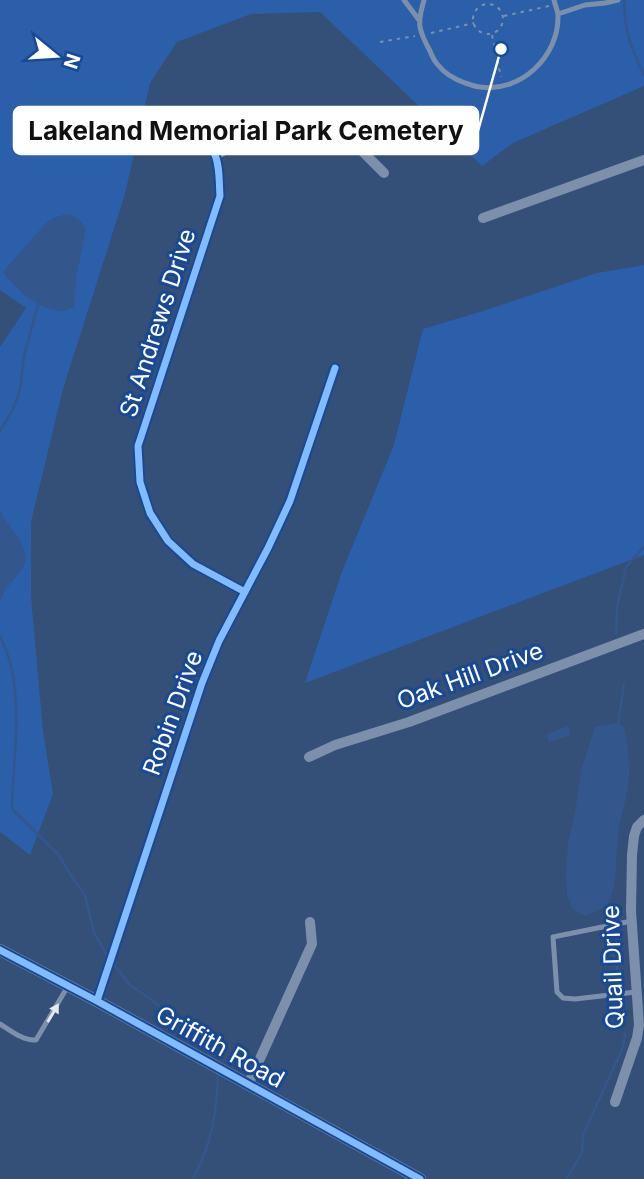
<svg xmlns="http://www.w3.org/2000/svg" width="644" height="1179" viewBox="0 0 644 1179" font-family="Inter,sans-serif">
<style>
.green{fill:#2b5faa}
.water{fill:#33568c}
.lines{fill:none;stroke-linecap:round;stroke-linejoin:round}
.stream{stroke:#33568c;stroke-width:2.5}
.path{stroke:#7c90ab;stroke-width:2;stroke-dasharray:3.5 5;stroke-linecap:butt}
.service{stroke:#7c90ab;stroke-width:5}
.minor{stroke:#7c90ab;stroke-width:10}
.tertiary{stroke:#7c90ab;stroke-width:12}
.cycleway-casing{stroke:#184994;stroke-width:11}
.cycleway{stroke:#80bcff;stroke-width:7}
.oneway{fill:#e5e9ee}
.labels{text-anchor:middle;stroke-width:6;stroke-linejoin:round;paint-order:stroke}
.street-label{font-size:24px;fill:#fff;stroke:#184994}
.leader{fill:none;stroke:#fff;stroke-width:2.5}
.callout-dot{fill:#fff;stroke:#184994;stroke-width:2.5}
.callout{fill:#fff;stroke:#fff;stroke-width:2.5}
.callout-label{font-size:26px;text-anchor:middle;font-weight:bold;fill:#111}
</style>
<rect width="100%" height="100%" fill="#344f78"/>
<!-- green -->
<path class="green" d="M0,0H644V86L513,143L482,166L320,12L251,14L177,42L150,83L125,194L63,389L31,522V597L43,731L53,794L30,855L0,832V347L26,308L0,290Z
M644,265V555L305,683L341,574L394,445L423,329L483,311L597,273Z"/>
<!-- water -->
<path class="water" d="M66,214C75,214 82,221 86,229L76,278L74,307C52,322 15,290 3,272L45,224L53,218Z
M0,510C8,529 35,548 22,569C17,577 9,584 4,592C3,595 2,599 0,602Z
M618,723L624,727C627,743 630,759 629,776C628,794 622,811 619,828C615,848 619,886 608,903C603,910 593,913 585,916L573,910L567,895L566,872L568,843L575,812L581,770L595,727Z
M568,726L571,735L549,743L546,734Z"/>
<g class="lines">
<!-- stream -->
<path class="stream" d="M624,0C625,32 630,46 644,75
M0,431L14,407L20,390L24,356L39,301
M616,634L617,607L626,567L644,547
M0,636C4,646 9,656 11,666C21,710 14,758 12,803L13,810L59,855L72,877L80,888L85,895L94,933L107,955
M618,724L624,684
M604,919L607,902
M609,934L621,987
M113,963L130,985L152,1000L177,1023L199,1038L213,1060
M622,999L624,1021
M193,1179C212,1143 217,1113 218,1072
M567,1179L582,1152L583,1135L623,1047L625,1033"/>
<!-- path -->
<path class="path" d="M473 19a15 15 0 1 1 30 0a15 15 0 1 1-30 0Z
M504,16L549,6
M431,33L474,23
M492,35L501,77
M380,42L415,36"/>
<!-- service -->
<path class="service" d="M404,0L419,20
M424,0C417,24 418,29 430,51C432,56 434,61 438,65C445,74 454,79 465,83C469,84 475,87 480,87C521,93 559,56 558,16C558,11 555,5 554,0
M558,14L585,5L605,3L618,0
M632,921L553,937L557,992L563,998L575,999L636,992
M0,1024C10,1030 23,1041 36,1040L68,986"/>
<!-- minor -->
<path class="minor" d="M175,122C187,130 206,139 214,153C220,164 219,183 220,196L138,446L140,482L150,513L168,541L193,564L245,592
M215,155L266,130L291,123L320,125L357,146L384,173
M483,218L644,160
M309,757L335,745L409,722L644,634
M97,1001L202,683L219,641L268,548L290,501L335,368
M248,1085L312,944L310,922
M615,1102L637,1038L639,1025L631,911L632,855L634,836L637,827L644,820"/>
<!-- tertiary -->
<path class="tertiary" d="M0,950L97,1001L420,1179"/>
<defs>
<path id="cycleway" d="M175,122C187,130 206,139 214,153C220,164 219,183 220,196L138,446L140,482L150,513L168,541L193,564L245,592
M0,950L97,1001L420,1179
M97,1001L202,683L219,641L268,548L290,501L335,368"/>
</defs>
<!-- cycleway casing -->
<use href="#cycleway" class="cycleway-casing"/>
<!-- cycleway -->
<use href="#cycleway" class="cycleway"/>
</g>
<!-- one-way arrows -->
<defs><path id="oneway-solid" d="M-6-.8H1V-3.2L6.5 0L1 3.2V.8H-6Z" transform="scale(1.75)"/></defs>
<use class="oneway" href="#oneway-solid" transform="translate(53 1013) rotate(-59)"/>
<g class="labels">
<!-- street labels -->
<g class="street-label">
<text transform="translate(158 323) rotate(-72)" y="8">St Andrews Drive</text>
<text transform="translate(470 676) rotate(-20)" y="8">Oak Hill Drive</text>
<text transform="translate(173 713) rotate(-70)" y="8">Robin Drive</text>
<text transform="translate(613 967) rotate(-92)" y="8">Quail Drive</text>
<text transform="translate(220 1047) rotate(29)" y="8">Griffith Road</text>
</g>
</g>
<!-- callouts -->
<path class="leader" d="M501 49L478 131"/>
<circle class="callout-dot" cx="501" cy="49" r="7"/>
<rect class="callout" x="14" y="107" width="464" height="47" rx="7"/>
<g class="callout-label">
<text x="246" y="140">Lakeland Memorial Park Cemetery</text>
</g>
<!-- north arrow -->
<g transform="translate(56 56) rotate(108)" stroke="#184994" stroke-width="5" paint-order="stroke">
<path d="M0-5L12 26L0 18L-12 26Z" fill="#ffffff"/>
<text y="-10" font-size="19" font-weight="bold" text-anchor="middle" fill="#ffffff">N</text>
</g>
</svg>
